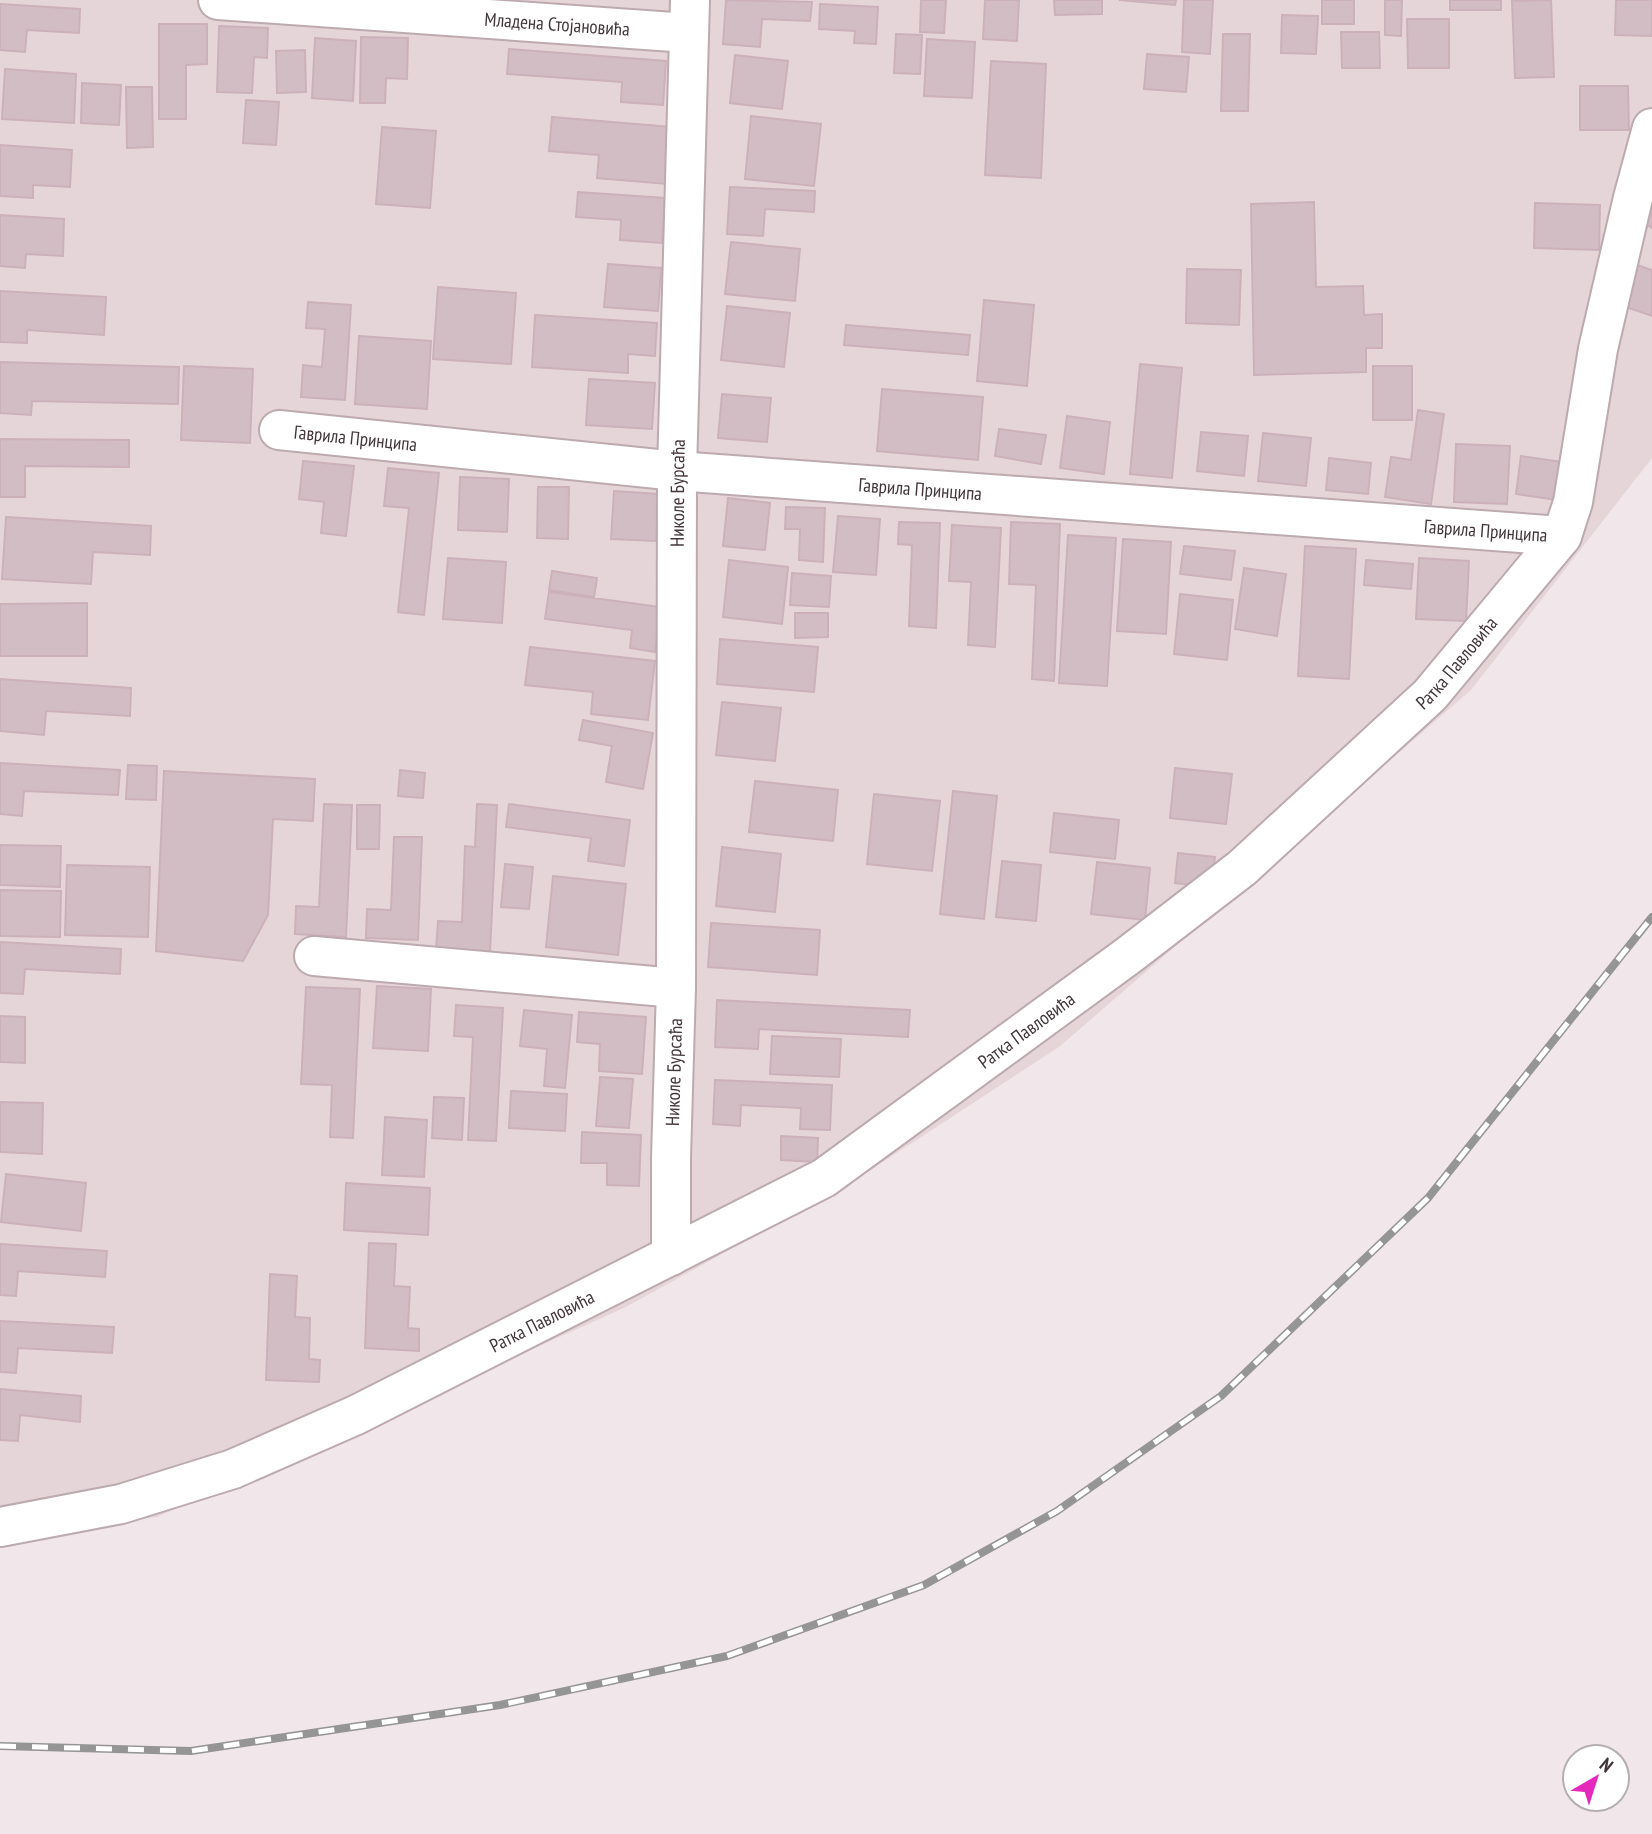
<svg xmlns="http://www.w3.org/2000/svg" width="1652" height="1834" viewBox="0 0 1652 1834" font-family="'PT Sans Narrow',sans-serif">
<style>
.residential{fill:#e5d5d9}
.building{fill:#d2bdc4;stroke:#ccb1ba;stroke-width:2}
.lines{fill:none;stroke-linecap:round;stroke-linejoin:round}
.minor-casing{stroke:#bcaaaf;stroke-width:42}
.minor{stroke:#fff;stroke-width:38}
.rail-casing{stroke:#959595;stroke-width:8}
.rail{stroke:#fff;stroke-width:5;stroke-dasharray:16;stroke-linecap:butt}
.labels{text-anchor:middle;stroke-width:7;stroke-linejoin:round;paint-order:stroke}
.street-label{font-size:19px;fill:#43363b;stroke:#fff}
</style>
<rect width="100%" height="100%" fill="#f1e6e9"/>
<!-- residential -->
<path class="residential" d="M0,0H1652V458L1471,690L1059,1047L849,1184L624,1308L157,1517L0,1542Z"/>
<!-- building -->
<path class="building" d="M726,0L812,2L810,21L762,19L760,47L723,44Z
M921,0H946L944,33L920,32Z
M985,0H1019L1017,41L983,39Z
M1054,0H1102V14L1055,15Z
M1119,0H1176L1175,5Z
M1184,0H1213L1210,54L1182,52Z
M1322,0H1354V24H1322Z
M1385,0H1402L1401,36L1385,35Z
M1450,0H1501V10H1450Z
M1551,0L1554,77L1515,78L1512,1Z
M1616,0H1652V36L1615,35Z
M0,4L80,9L79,33L27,30L25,52L0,50Z
M820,4L878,7L876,44L854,43L855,31L819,29Z
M1282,15L1318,16L1316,54L1281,53Z
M1407,19H1449V68H1408Z
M159,24H207V64L186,65V119H159Z
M219,26L268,28L267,58L254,57L252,93L217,92Z
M1341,32H1379L1380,68H1342Z
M896,34L922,35L920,74L894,73Z
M1223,34H1250L1248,111H1221Z
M361,37L408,38L407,79L386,78L385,103H360Z
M315,38L356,41L353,101L312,98Z
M927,39L975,42L972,98L924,96Z
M509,49L666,61L663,105L621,102L622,82L507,74Z
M305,50L306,92L277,93L276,51Z
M1147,54L1189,57L1186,92L1144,89Z
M735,55L788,61L782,109L730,103Z
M991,61L1046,64L1041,178L985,175Z
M5,69L76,74L74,123L2,119Z
M82,83L121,85L119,125L81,123Z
M1580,86H1628L1629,130H1580Z
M126,87H152L153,147L127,148Z
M246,100L279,102L276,145L243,143Z
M751,116L821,124L814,186L745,179Z
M552,117L671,127L667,184L597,178L599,155L549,151Z
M382,127L436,131L430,208L376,204Z
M0,145L72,150L70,187L33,185V198L0,196Z
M730,187L815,191L814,212L765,209L763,236L727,234Z
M578,192L665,198L662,243L620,240L621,220L576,217Z
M1652,194V228L1637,218Z
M1314,202L1316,287L1363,286L1364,315L1382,314V348H1366V372L1254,375L1251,204Z
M1535,203L1600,205L1599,250L1534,248Z
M0,215L64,219L63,256L26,254L25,268L0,266Z
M731,242L800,249L795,301L725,294Z
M1631,263L1652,270V316L1617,304Z
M608,264L661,268L658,311L604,307Z
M1187,269L1241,270L1239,325L1186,323Z
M438,287L516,293L511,364L433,359Z
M0,291L106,297L104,335L27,330V343L0,342Z
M984,300L1034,305L1027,386L977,381Z
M308,302L351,305L345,400L301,397L303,365L322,367L325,329L306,328Z
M727,306L790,313L784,367L721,360Z
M535,315L657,323L655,356L628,354V373L532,367Z
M846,325L970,335L968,355L844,345Z
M359,336L431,341L427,409L355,404Z
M0,362L179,367L178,404L32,401L31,415L0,413Z
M1140,364L1182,368L1172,478L1130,474Z
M184,366L253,369L250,443L181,440Z
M1373,366H1412V420H1373Z
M589,379L655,383L652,429L586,425Z
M882,389L983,397L978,460L877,451Z
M722,394L771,398L767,442L718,438Z
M1418,410L1444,414L1431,504L1385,497L1391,457L1411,460Z
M1067,416L1110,422L1104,474L1060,468Z
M999,429L1046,435L1041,464L995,456Z
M1201,432L1248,436L1244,476L1197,471Z
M1263,433L1311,438L1306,486L1258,481Z
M0,439L129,440V467L25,466V497H0Z
M1456,444L1510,446L1507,504L1454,502Z
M1521,456L1570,463L1565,501L1516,494Z
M1329,458L1371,463L1368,494L1326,490Z
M303,461L354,466L346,536L321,533L324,502L299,499Z
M388,468L439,473L424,615L398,612L409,508L384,506Z
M460,477L509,479L507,532L458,530Z
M538,487H569L568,539L537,538Z
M614,491L659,494L656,541L611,539Z
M728,498L770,503L765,550L723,546Z
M786,507L825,508L823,562L799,560L800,529H785Z
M838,516L880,519L876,575L833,572Z
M6,517L151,526L150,555L93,552L91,584L2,579Z
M899,522L940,523L936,628L909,626L912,545L898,544Z
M1011,522L1060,524L1054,681L1032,679L1036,585L1009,584Z
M952,525L1001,528L995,647L968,645L971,582L949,581Z
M1068,535L1116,538L1107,686L1059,683Z
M1123,539L1171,542L1166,634L1117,631Z
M1184,546L1235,551L1231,580L1180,574Z
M1305,546L1356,549L1349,679L1298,676Z
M448,558L506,562L502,623L443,619Z
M1419,558L1469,561L1466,621L1416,619Z
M729,560L788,567L782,624L723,617Z
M1366,560L1413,564L1411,589L1364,585Z
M1244,568L1286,574L1277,636L1235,629Z
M552,571L597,578L594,597L549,590Z
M792,573L831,576L829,607L790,605Z
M549,592L661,607L655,652L630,648L632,630L545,619Z
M1180,594L1233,600L1227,660L1174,654Z
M87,603V656H0V604Z
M795,613H828V637L795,638Z
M720,639L818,647L814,692L717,684Z
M530,647L655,661L648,720L591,714L593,692L525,685Z
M0,679L131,688L130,716L46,711L44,735L0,731Z
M722,702L781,708L775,761L716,755Z
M583,720L653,733L643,789L606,782L612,746L579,740Z
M0,763L120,770L118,795L24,791L22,816L0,814Z
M128,765L157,766L156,800L126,799Z
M1175,768L1232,774L1226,824L1170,818Z
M400,770L425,773L423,798L398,796Z
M164,771L315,779L313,821L273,819L268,915L243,961L156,951Z
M755,781L838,790L833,841L749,832Z
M953,791L997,796L984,919L940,914Z
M874,794L940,801L932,871L867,864Z
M324,804L352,805L346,937L295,934L296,906L319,907Z
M477,804L497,805L490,953L436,950L438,921L462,922L465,846L475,847Z
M509,804L630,820L624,866L588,861L591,838L506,827Z
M357,805H380L379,849H357Z
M1054,813L1119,820L1115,859L1050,852Z
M394,837H422L418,940L366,938L367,909L391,910Z
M0,845L61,846L60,887L0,885Z
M722,847L781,854L775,912L716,906Z
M1178,853L1215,857L1211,887L1175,883Z
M1002,861L1041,865L1036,921L996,917Z
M1097,862L1150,868L1145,920L1091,914Z
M505,864L533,867L529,909L501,907Z
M67,865L150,867L148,937L65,935Z
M553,876L626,884L618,955L546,947Z
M0,890L61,891L60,937L0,936Z
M711,923L820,930L817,975L708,967Z
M0,942L121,949L120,974L25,969L23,994L0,993Z
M377,986L431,989L428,1051L373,1048Z
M306,987L360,989L353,1138L330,1137L332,1085L301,1084Z
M717,1000L910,1010L908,1037L759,1029L758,1049L715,1047Z
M456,1005L503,1008L496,1141L468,1140L473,1037L454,1036Z
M524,1010L572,1015L565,1088L544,1086L547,1049L520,1046Z
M579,1012L646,1017L642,1074L599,1071L600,1044L577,1042Z
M0,1016L25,1017V1063L0,1062Z
M772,1036L841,1039L839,1077L770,1074Z
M600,1077L633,1079L629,1128L596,1126Z
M715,1080L832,1085L830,1130L800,1129L801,1108L741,1105L740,1126L713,1124Z
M511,1091L567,1094L565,1131L509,1128Z
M434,1097L464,1098L462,1140L432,1138Z
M0,1102L43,1103L42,1154L0,1152Z
M385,1117L427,1120L424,1177L382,1175Z
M582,1132L641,1135L639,1186L607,1185V1163H581Z
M781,1136L818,1138L817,1162L781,1160Z
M6,1174L86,1183L81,1231L1,1222Z
M346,1183L430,1188L428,1235L344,1230Z
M369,1243L396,1244L394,1286L410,1287L408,1328L419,1329V1351L365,1348Z
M0,1244L107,1251L105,1277L18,1271L16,1296L0,1295Z
M270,1274L297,1276L295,1317L310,1318L309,1359L320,1360L319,1382L266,1380Z
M0,1321L114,1327L112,1353L18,1348L16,1373L0,1372Z
M0,1389L81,1396L80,1422L20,1415L18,1441L0,1440Z"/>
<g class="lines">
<defs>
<g id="minor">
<path id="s1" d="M218,0L688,33"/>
<path id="s2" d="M279,430L677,471L1562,536"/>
<path d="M314,956L676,988"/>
<path id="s3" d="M671,1256V1158L676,988L677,471L690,0"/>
<path id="s4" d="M0,1527L121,1504L233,1469L356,1415L824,1178L1129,955L1242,868L1430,695L1562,536L1573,502L1598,349L1633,198L1652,128"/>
</g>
</defs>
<!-- minor casing -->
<use href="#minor" class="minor-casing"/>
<!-- minor -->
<use href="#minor" class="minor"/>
<defs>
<path id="rail" d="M0,1746L191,1751L500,1705L727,1656L924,1585L1057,1511L1221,1396L1428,1198L1652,917"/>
</defs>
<!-- rail casing -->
<use href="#rail" class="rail-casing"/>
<!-- rail -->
<use href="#rail" class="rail"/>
</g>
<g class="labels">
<!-- street labels -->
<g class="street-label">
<text dy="7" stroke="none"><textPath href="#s1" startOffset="340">Младена Стојановића</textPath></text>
<text dy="7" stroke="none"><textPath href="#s2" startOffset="77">Гаврила Принципа</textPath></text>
<text dy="7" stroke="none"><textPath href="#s2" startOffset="644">Гаврила Принципа</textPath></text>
<text dy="7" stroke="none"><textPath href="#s3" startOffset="763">Николе Бурсаћа</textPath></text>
<text dy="7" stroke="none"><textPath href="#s2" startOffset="1211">Гаврила Принципа</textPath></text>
<text dy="7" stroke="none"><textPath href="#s4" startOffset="1717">Ратка Павловића</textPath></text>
<text dy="7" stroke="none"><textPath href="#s4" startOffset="1150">Ратка Павловића</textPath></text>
<text dy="7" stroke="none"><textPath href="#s3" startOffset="184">Николе Бурсаћа</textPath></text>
<text dy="7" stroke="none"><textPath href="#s4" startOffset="583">Ратка Павловића</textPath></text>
</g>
</g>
<!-- north arrow -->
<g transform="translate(1596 1778) rotate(39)"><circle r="33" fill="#ffffff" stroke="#b4afb1" stroke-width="2"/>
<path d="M0-5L12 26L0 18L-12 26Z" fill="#e529bd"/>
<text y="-10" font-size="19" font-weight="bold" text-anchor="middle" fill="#43363b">N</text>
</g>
</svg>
